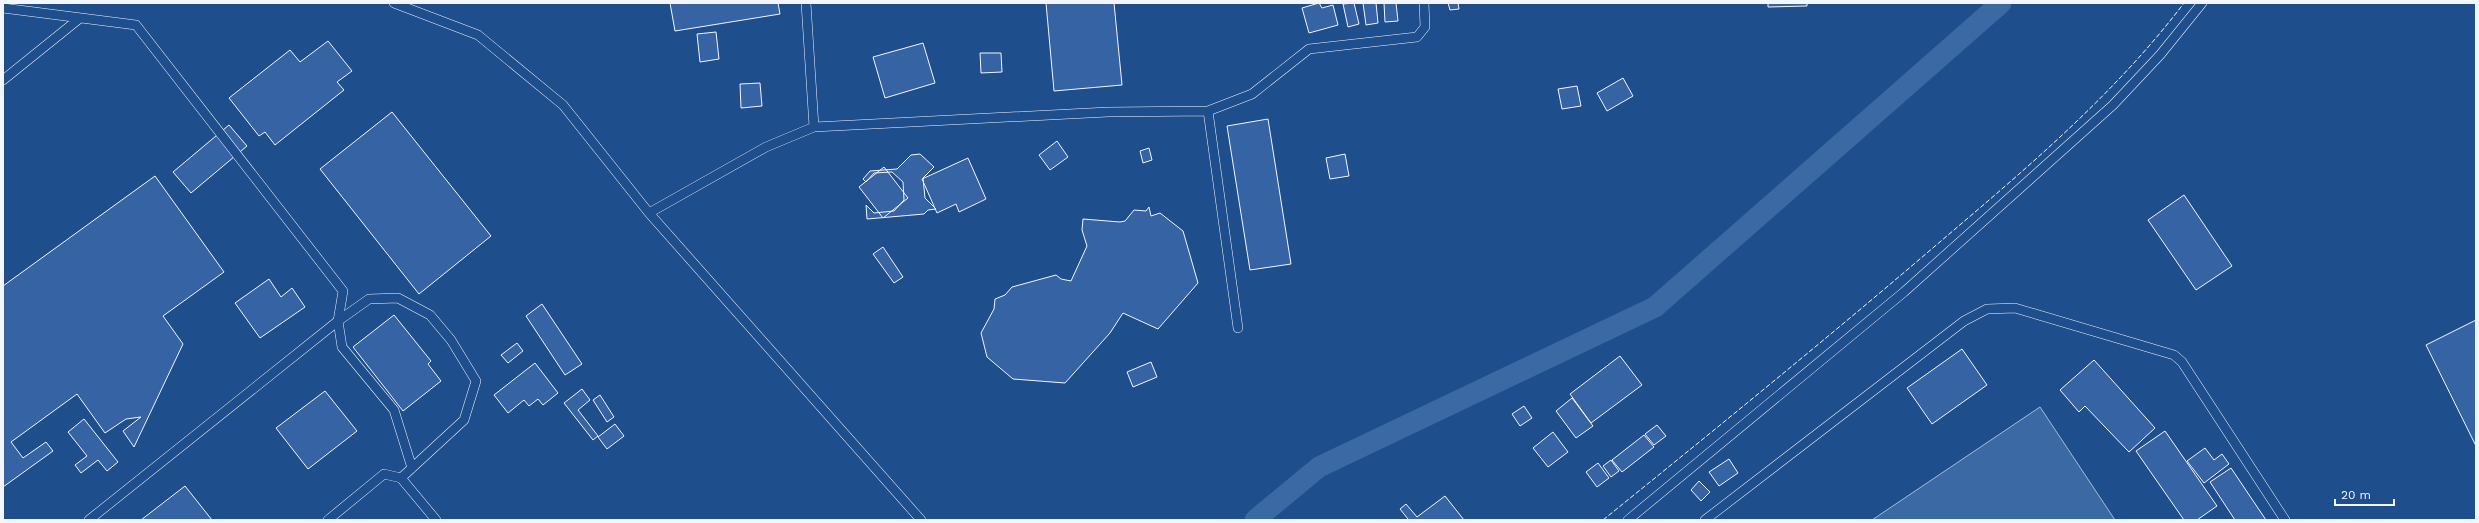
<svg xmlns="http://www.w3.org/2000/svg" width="2479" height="523" viewBox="0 0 2479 523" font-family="'Work Sans',sans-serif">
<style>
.water{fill:#3b69a3;stroke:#a8bbd7}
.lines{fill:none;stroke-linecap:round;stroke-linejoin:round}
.canal{stroke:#3b69a3;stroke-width:21}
.building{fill:#3563a3;stroke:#f2f6ff}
.lane-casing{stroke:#f2f6ff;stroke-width:10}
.lane{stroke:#1f4e8c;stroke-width:9}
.fence{stroke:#f2f6ff;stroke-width:1;stroke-dasharray:5 2;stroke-linecap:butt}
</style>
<rect width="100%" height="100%" fill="#1f4e8c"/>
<!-- water -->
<path class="water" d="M2040,407L2115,520H1872Z"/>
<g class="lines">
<!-- canal -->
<path class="canal" d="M1255,520L1319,467L1655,307L2001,3"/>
</g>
<!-- building -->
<path class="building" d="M670,3H778L780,14L675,31Z
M1046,3H1114L1122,85L1054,91Z
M1319,3L1322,8L1333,5L1338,25L1309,33L1302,8Z
M1354,3L1359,24L1348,27L1343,4Z
M1363,3H1376L1378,23L1366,25Z
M1384,3H1396L1398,21L1385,22Z
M1448,3H1458L1459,9L1450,10Z
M1768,3H1807V6L1768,7Z
M716,32L719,59L700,62L697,34Z
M328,41L352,71L337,82L344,90L275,145L265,132L259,136L229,98L290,50L300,62Z
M923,43L935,83L885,98L873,57Z
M980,53H1001L1002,72L981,73Z
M1623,78L1633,96L1607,111L1597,93Z
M760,83L762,106L741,108L740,84Z
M1577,86L1581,106L1562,109L1558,89Z
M392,112L491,236L419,294L320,169Z
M1268,119L1291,264L1250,270L1227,126Z
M229,125L247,146L191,193L173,172Z
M1057,141L1068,157L1050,170L1039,155Z
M1149,148L1152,160L1143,163L1140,151Z
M920,154L934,167L923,178L925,198L936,209L928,210L924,214L867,219L866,205L874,213L894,211L904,200L903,182L892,172L874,173L866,182L863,179L870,171L897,169L911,155Z
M1345,154L1349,176L1330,179L1326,158Z
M968,158L986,199L959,212L956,204L937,213L922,179Z
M884,167L908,198L883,218L859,187Z
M155,176L224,272L163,316L183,344L134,447L123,431L141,417L126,419L105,433L77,394L11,442L23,458L46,442L53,451L3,487V286Z
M2184,195L2232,266L2196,290L2148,220Z
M1149,207L1151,216L1160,213L1183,231L1198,283L1158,329L1123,313L1110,333L1065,383L1013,379L987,357L981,333L994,309L995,299L1005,295L1012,287L1056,275L1061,279L1071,281L1087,246L1082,230L1083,219L1120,222L1125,221L1134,210L1146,211Z
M883,247L903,277L894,283L873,254Z
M269,279L281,297L292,288L305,307L260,338L235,303Z
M542,304L582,364L565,375L526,316Z
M394,315L431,361L428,364L441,381L403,411L353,347Z
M2476,320V446L2426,345Z
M517,343L523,351L508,363L501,355Z
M1962,349L1987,385L1932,424L1907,388Z
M1620,356L1642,385L1591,423L1570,394Z
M2094,360L2155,428L2129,452L2085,406L2079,412L2060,390Z
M1151,362L1157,377L1133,387L1127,372Z
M535,363L558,393L543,405L538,399L529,406L524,400L508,413L494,395Z
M582,389L590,400L578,410L598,436L593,440L564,403Z
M325,391L357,431L308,469L276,428Z
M600,395L614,417L607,422L593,400Z
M1572,398L1593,426L1576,438L1556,411Z
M1524,406L1532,418L1520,426L1512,414Z
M84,419L118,462L107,471L98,460L81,473L75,465L87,456L68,432Z
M615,424L624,436L607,449L598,437Z
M1657,425L1666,436L1654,445L1645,434Z
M2165,431L2217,506L2197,520H2184L2136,451Z
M1553,432L1568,452L1548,467L1533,448Z
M1644,435L1654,447L1622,472L1612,460Z
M2205,448L2214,460L2222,454L2229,464L2204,483L2187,461Z
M1729,459L1738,473L1719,486L1709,472Z
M1611,460L1619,471L1611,477L1603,466Z
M1598,463L1609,478L1597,487L1586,472Z
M2231,468L2266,520H2235L2210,482Z
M1699,481L1710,492L1701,501L1691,490Z
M185,486L212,520H141Z
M1445,496L1464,520H1406L1408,519L1400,509L1406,504L1417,517Z"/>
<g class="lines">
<defs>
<path id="lane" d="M394,3L478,35L563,105L649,213L921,520
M806,3L814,127
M3,8L136,25L343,291L338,321L342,347L394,410L412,468
M3,80L80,18
M1208,111L1238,328
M649,213L766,147L814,127L1108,112L1208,111L1252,94L1309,49L1417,37L1425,27L1424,3
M89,520L338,321L369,299L398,298L430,315L451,340L476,381L464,420L401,478
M328,520L384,474L401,478L436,520
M1628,520L1904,292L2113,105L2160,55L2202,3
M1705,520L1964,321L1987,309L2015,308L2174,355L2182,362L2285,520"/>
</defs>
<!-- lane casing -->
<use href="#lane" class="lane-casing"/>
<!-- lane -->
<use href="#lane" class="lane"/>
<!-- fence -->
<path class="fence" d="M1603,520C1717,428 1830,336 1941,241C2027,168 2115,94 2184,3"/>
</g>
<!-- border -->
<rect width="2479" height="523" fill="none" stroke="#f2f6ff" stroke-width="8"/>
<!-- scale -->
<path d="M2335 499v6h59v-6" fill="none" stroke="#f2f6ff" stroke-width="2"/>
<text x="2341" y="499" font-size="12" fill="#f2f6ff" stroke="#1f4e8c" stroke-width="3" paint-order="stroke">20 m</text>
</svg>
